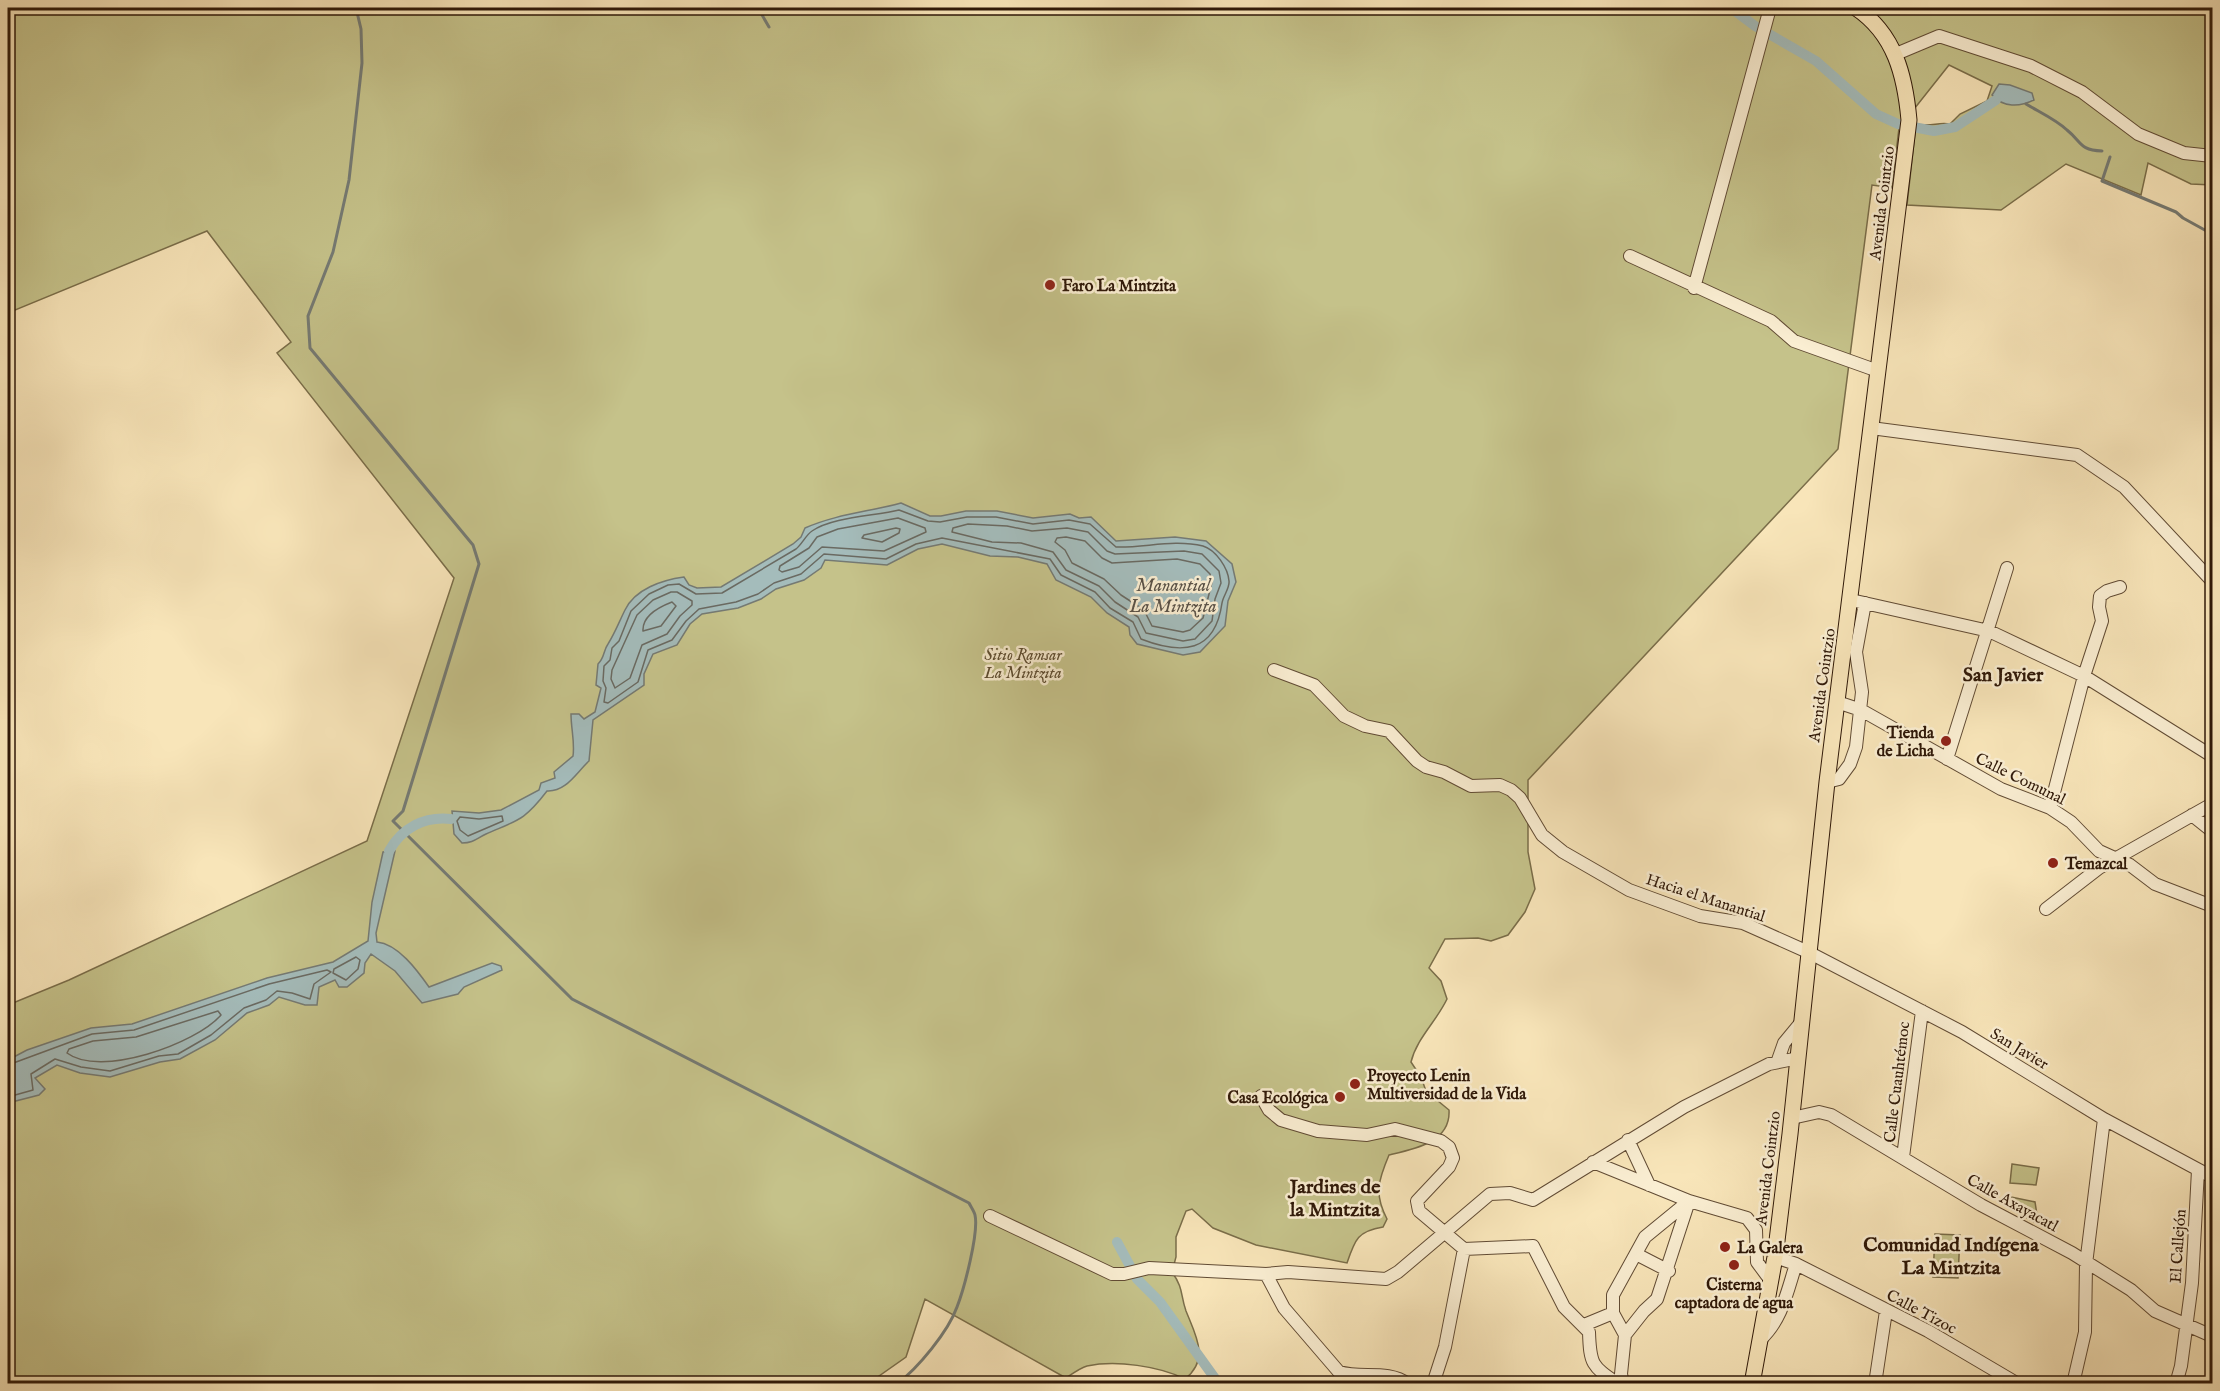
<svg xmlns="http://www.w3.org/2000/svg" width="2220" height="1391" viewBox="0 0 2220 1391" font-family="'IM FELL English',serif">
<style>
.green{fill:#c5c28a;stroke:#7a6d49;stroke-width:1.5}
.water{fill:#a4bcbb;stroke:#757a73;stroke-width:1.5}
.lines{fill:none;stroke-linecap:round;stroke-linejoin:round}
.shore{stroke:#6a6a62;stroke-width:1.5}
.stream{stroke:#757a73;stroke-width:3}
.canal{stroke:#a4bcbb;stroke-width:10}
.minor-casing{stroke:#614b34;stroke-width:14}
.major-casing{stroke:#2f1808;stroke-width:17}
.minor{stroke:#faeed2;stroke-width:12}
.major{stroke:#f8e5b9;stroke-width:15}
.poi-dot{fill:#8f2418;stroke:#faeed2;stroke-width:2}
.labels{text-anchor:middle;stroke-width:5;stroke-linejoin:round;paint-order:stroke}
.street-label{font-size:16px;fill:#2f1808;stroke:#faeed2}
.poi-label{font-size:16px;font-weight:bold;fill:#2f1808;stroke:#faeed2;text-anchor:start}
.park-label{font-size:16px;font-style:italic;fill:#5c4b2f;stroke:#faeed2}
.water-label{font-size:18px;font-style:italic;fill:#585147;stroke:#faeed2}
.quarter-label{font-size:20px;font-weight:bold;fill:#2f1808;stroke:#faeed2}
</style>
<rect width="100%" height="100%" fill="#f8e5b9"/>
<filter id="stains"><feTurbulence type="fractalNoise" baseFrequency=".00333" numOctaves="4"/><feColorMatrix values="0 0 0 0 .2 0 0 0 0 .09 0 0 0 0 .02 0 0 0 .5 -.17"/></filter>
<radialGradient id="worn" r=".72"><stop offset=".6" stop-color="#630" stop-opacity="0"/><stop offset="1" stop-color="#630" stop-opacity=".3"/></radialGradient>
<!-- green -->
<path class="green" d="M8,8H2212V185L2191,184L2148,163L2141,195L2066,164L2001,210L1907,205L1916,124C1932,127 1937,122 1950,124L1960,114L1987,101L1992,86L1949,65L1899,128L1892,188L1872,185L1838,449L1528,780V852L1535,889L1525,912L1508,935L1491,941L1478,938L1445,939L1429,968L1441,981L1447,999C1436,1022 1417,1038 1411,1062L1421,1077L1426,1091L1449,1110C1451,1142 1415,1149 1389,1155C1378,1181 1374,1194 1387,1219L1383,1227C1358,1231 1355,1239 1347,1263L1256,1245L1213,1228L1192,1209L1186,1211L1176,1237V1257L1172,1272C1184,1289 1180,1294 1186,1311C1196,1336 1210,1359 1185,1379C1159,1366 1116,1360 1087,1366C1080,1368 1072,1374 1066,1378L925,1299L906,1357L869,1383H8V1005L69,980L367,841L454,578L277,353L291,342L207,231L8,313Z
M2012,1164L2039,1168L2036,1185L2010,1183Z
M2011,1197L2035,1202L2037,1215L2034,1222L2009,1208Z
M1935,1234L1960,1235L1958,1278L1933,1277Z"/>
<!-- water -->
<path class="water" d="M1999,84L2010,85L2032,93L2034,100C2020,107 2003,108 1992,95Z
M901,503L930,516H941L966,511H997L1033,518L1070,514L1079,518L1091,517L1116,541L1175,537L1206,541L1232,564L1236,582L1228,601L1225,626L1200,652L1183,655L1137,644L1130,635L1129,627L1107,613L1091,597L1056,580L1047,564L1018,557L990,556L942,544L918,549L887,565L825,560L821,568L804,580L776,589L761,599L738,608L702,614L690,624L677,645L653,654L644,674V685L593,720L589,761C576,773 566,792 547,791C524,821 518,820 486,834C476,839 473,843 462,843L454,834L452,811L479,813L501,810L539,790L541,783L555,778L554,772L573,756C575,742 571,729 571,714H579L584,719L595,712L601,688L596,685L598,664C605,657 603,651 608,644C615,633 619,622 625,610C635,589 662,580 684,577L689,585L697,588L721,587L793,544L801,537L805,528C837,514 868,512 901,503Z
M395,851L376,933L377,942C398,944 417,970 429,987L492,963L501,966L502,970L464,987L458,994L422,1003L395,971L371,954L365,963L364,973L347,987H339L335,980L319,987L317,1005H305L279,997L269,1005L247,1013L215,1040L180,1059L160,1062L110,1077L80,1073L57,1065L35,1078L45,1089L39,1095L8,1103V1060L27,1050L91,1028L132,1024L267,978L333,962L368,941L372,902L383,852Z"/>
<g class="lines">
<!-- shore -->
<path class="shore" d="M899,510L928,521L940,522L967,517H996L1033,524L1069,520L1090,524L1116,547C1145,548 1173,539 1203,546C1216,550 1228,568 1229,581C1230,588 1223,596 1222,603C1215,653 1182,655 1141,639L1133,622L1110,608L1095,592L1061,575L1050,559L942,538L916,544L886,559L824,554L801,574L774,583L758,594L736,602L699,609L686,621L672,640L648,650L638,682L608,703L604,702L606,688L603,681L604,666L610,660L612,648L619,641L631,611L649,594L668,585L679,584L696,594L722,593L796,549C802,544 806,535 812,531C832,517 874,516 899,510Z
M898,518L925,528L926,532L884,551L822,547L799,567L782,572L779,570L780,566L809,548L817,537L838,529Z
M968,524L1007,526L1032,531L1067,528L1088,532L1107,551L1115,554L1184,551L1202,554L1219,571L1221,583L1215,599L1212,621L1195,639L1183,641L1146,633L1138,617L1115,602L1099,586L1066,570L1053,552L1021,543L992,542L952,532L953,528Z
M896,528L900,529L899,533L882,542L862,538L864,535Z
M1066,537L1085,541L1102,558L1112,563L1177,559L1200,564L1210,574L1212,582L1203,618L1190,630L1183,632L1152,626L1144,610L1121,595L1104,579L1072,563L1065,550L1055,542L1057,538Z
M671,592H677L692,601V605L680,616L667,634L642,645L630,678L615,688L611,679L612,670L637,615L653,600Z
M672,602L676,606L661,626L643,631C642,616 659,607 672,602Z
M502,816L503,821L468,836L460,830L457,821L460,817L479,819Z
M356,957L360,960L358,969L346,980L333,973L334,969Z
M218,1011L221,1015C196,1044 100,1078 67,1053L69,1049L93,1041L136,1037Z
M8,1065L92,1034L134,1030L269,984L327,970L331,972L314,984L310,999L292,993L277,991L266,1000L244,1008L211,1035L178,1054L159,1056L110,1071L81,1067L55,1059L31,1074L33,1090L8,1097"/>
<!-- stream -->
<path class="stream" d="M356,8L361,29L362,63L349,180L333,252L308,316L310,348L473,545L479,564L403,811L393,821L572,999L969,1203C971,1207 974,1211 975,1215C979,1233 964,1289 957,1307C948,1332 918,1368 897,1384
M758,8L769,27
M2026,104C2039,112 2055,119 2067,130C2082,142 2079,150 2102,151
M2110,157L2102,181L2176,212L2183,218L2212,234"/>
<!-- canal -->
<path class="canal" d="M1731,8L1755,26L1816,61L1876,114L1898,124L1934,131L1955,127L1996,100
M389,851C402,828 424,816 451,819
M1117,1242L1137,1279L1160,1302L1219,1384"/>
<defs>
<path id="minor" d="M1896,54L1939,36L2031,66L2082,92L2138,134L2184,153L2212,156
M1630,256L1771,321L1794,341L1878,371
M1694,288L1770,8
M1871,428L2077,455L2124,487L2212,581
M1851,600L1989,631L2084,676L2212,756
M1274,670L1314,685L1344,716L1365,726L1389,731L1417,761L1426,767L1444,772L1471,786L1500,785L1511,790L1520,798L1542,835L1563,852L1629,890L1700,916L1743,923L1808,952L1962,1032L2104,1119L2212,1177
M1837,702L1861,710L2001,789L2050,808L2071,822L2099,851L2130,865L2155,884L2212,906
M1947,759L2007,568
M1827,782L1839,779L1850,764L1856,747L1862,692L1856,652L1865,603
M2050,808L2084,676L2102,621L2099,607L2100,596L2107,591L2120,587
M2192,815L2212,831
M2046,909L2099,868L2212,804
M1778,1060L1784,1043L1803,1020
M1261,1096L1269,1110L1281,1120L1318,1131L1367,1135L1395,1129L1441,1141L1449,1147L1453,1158L1449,1167L1417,1201L1419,1211L1464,1249L1533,1246L1564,1307L1589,1332C1590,1365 1592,1366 1618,1384
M1792,1118L1819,1112L1831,1115L1981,1205L2072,1253L2131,1290L2155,1311L2212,1336
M1628,1140L1649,1185
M1903,1157L1922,1011
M1593,1162L1689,1201L1747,1218L1756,1230L1757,1262L1771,1281
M990,1216L1112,1274H1124L1149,1268L1266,1274L1288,1272L1386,1279L1398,1272L1490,1194L1510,1193L1533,1200L1684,1107L1769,1064L1799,1058
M1636,1254L1669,1271
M1775,1257L1796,1264L1928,1331L2018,1384
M1266,1274L1284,1308L1339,1372C1362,1379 1387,1369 1408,1384
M1584,1325L1613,1313
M1625,1335L1644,1311L1657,1299L1689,1201
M1760,1340C1782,1320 1787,1292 1796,1264
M1433,1384L1445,1347L1464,1249
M1623,1384L1621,1374L1625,1335L1613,1313V1295L1645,1237L1689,1201
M1875,1384L1886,1311
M2073,1384L2085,1332L2086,1264L2104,1119
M2176,1384L2181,1366L2192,1283L2198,1170"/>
<path id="major" d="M1752,1384L1775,1257L1790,1134L1827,782L1909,120C1905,76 1895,34 1856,8"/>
</defs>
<!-- minor casing -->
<use href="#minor" class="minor-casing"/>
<!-- major casing -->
<use href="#major" class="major-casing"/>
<!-- minor -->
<use href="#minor" class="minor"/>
<!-- major -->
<use href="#major" class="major"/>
</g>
<!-- markers -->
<g class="poi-dot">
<circle cx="1050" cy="285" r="6"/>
<circle cx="1946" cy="741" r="6"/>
<circle cx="2053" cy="863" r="6"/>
<circle cx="1355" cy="1084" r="6"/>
<circle cx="1340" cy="1097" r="6"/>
<circle cx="1725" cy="1247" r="6"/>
<circle cx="1734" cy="1265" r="6"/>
</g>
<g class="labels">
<!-- street labels -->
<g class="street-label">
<text transform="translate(1881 203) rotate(-83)" y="6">Avenida Cointzio</text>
<text transform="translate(1821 685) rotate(-82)" y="6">Avenida Cointzio</text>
<text transform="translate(2021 778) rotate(26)" y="6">Calle Comunal</text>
<text transform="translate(1706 897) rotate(18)" y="6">Hacia el Manantial</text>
<text transform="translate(2020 1048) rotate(31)" y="6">San Javier</text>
<text transform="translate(1896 1082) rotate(-83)" y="6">Calle Cuauhtémoc</text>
<text transform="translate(1767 1168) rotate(-83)" y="6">Avenida Cointzio</text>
<text transform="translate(2013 1202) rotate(29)" y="6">Calle Axayacatl</text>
<text transform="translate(2177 1246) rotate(-86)" y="6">El Callejón</text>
<text transform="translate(1922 1311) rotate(28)" y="6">Calle Tizoc</text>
</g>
<!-- poi labels -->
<g class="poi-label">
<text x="1062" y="291">Faro La Mintzita</text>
<text x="1934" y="738" text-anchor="end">Tienda<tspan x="1934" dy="18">de Licha</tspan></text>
<text x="2065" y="869">Temazcal</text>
<text x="1367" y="1081">Proyecto Lenin<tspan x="1367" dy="18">Multiversidad de la Vida</tspan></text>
<text x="1328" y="1103" text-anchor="end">Casa Ecológica</text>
<text x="1737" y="1253">La Galera</text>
<text x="1734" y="1290" text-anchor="middle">Cisterna<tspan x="1734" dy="18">captadora de agua</tspan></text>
</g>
<!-- park labels -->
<g class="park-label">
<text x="1023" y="660">Sitio Ramsar<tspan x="1023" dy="18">La Mintzita</tspan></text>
</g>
<!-- water labels -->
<g class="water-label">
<text x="1173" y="591">Manantial<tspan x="1173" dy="21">La Mintzita</tspan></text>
</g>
<!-- quarter labels -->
<g class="quarter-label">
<text x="2003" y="681">San Javier</text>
<text x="1335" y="1193">Jardines de<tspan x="1335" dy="23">la Mintzita</tspan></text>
<text x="1951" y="1251">Comunidad Indígena<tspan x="1951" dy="23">La Mintzita</tspan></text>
</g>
</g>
<!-- margin -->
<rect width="2220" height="1391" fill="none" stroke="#f8e5b9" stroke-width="30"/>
<rect x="9" y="9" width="2202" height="1373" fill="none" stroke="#2f1808" stroke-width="3"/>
<rect x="15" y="15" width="2190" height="1361" fill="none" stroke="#2f1808" stroke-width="1.5"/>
<rect width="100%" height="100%" filter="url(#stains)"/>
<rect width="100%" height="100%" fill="url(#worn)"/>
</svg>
